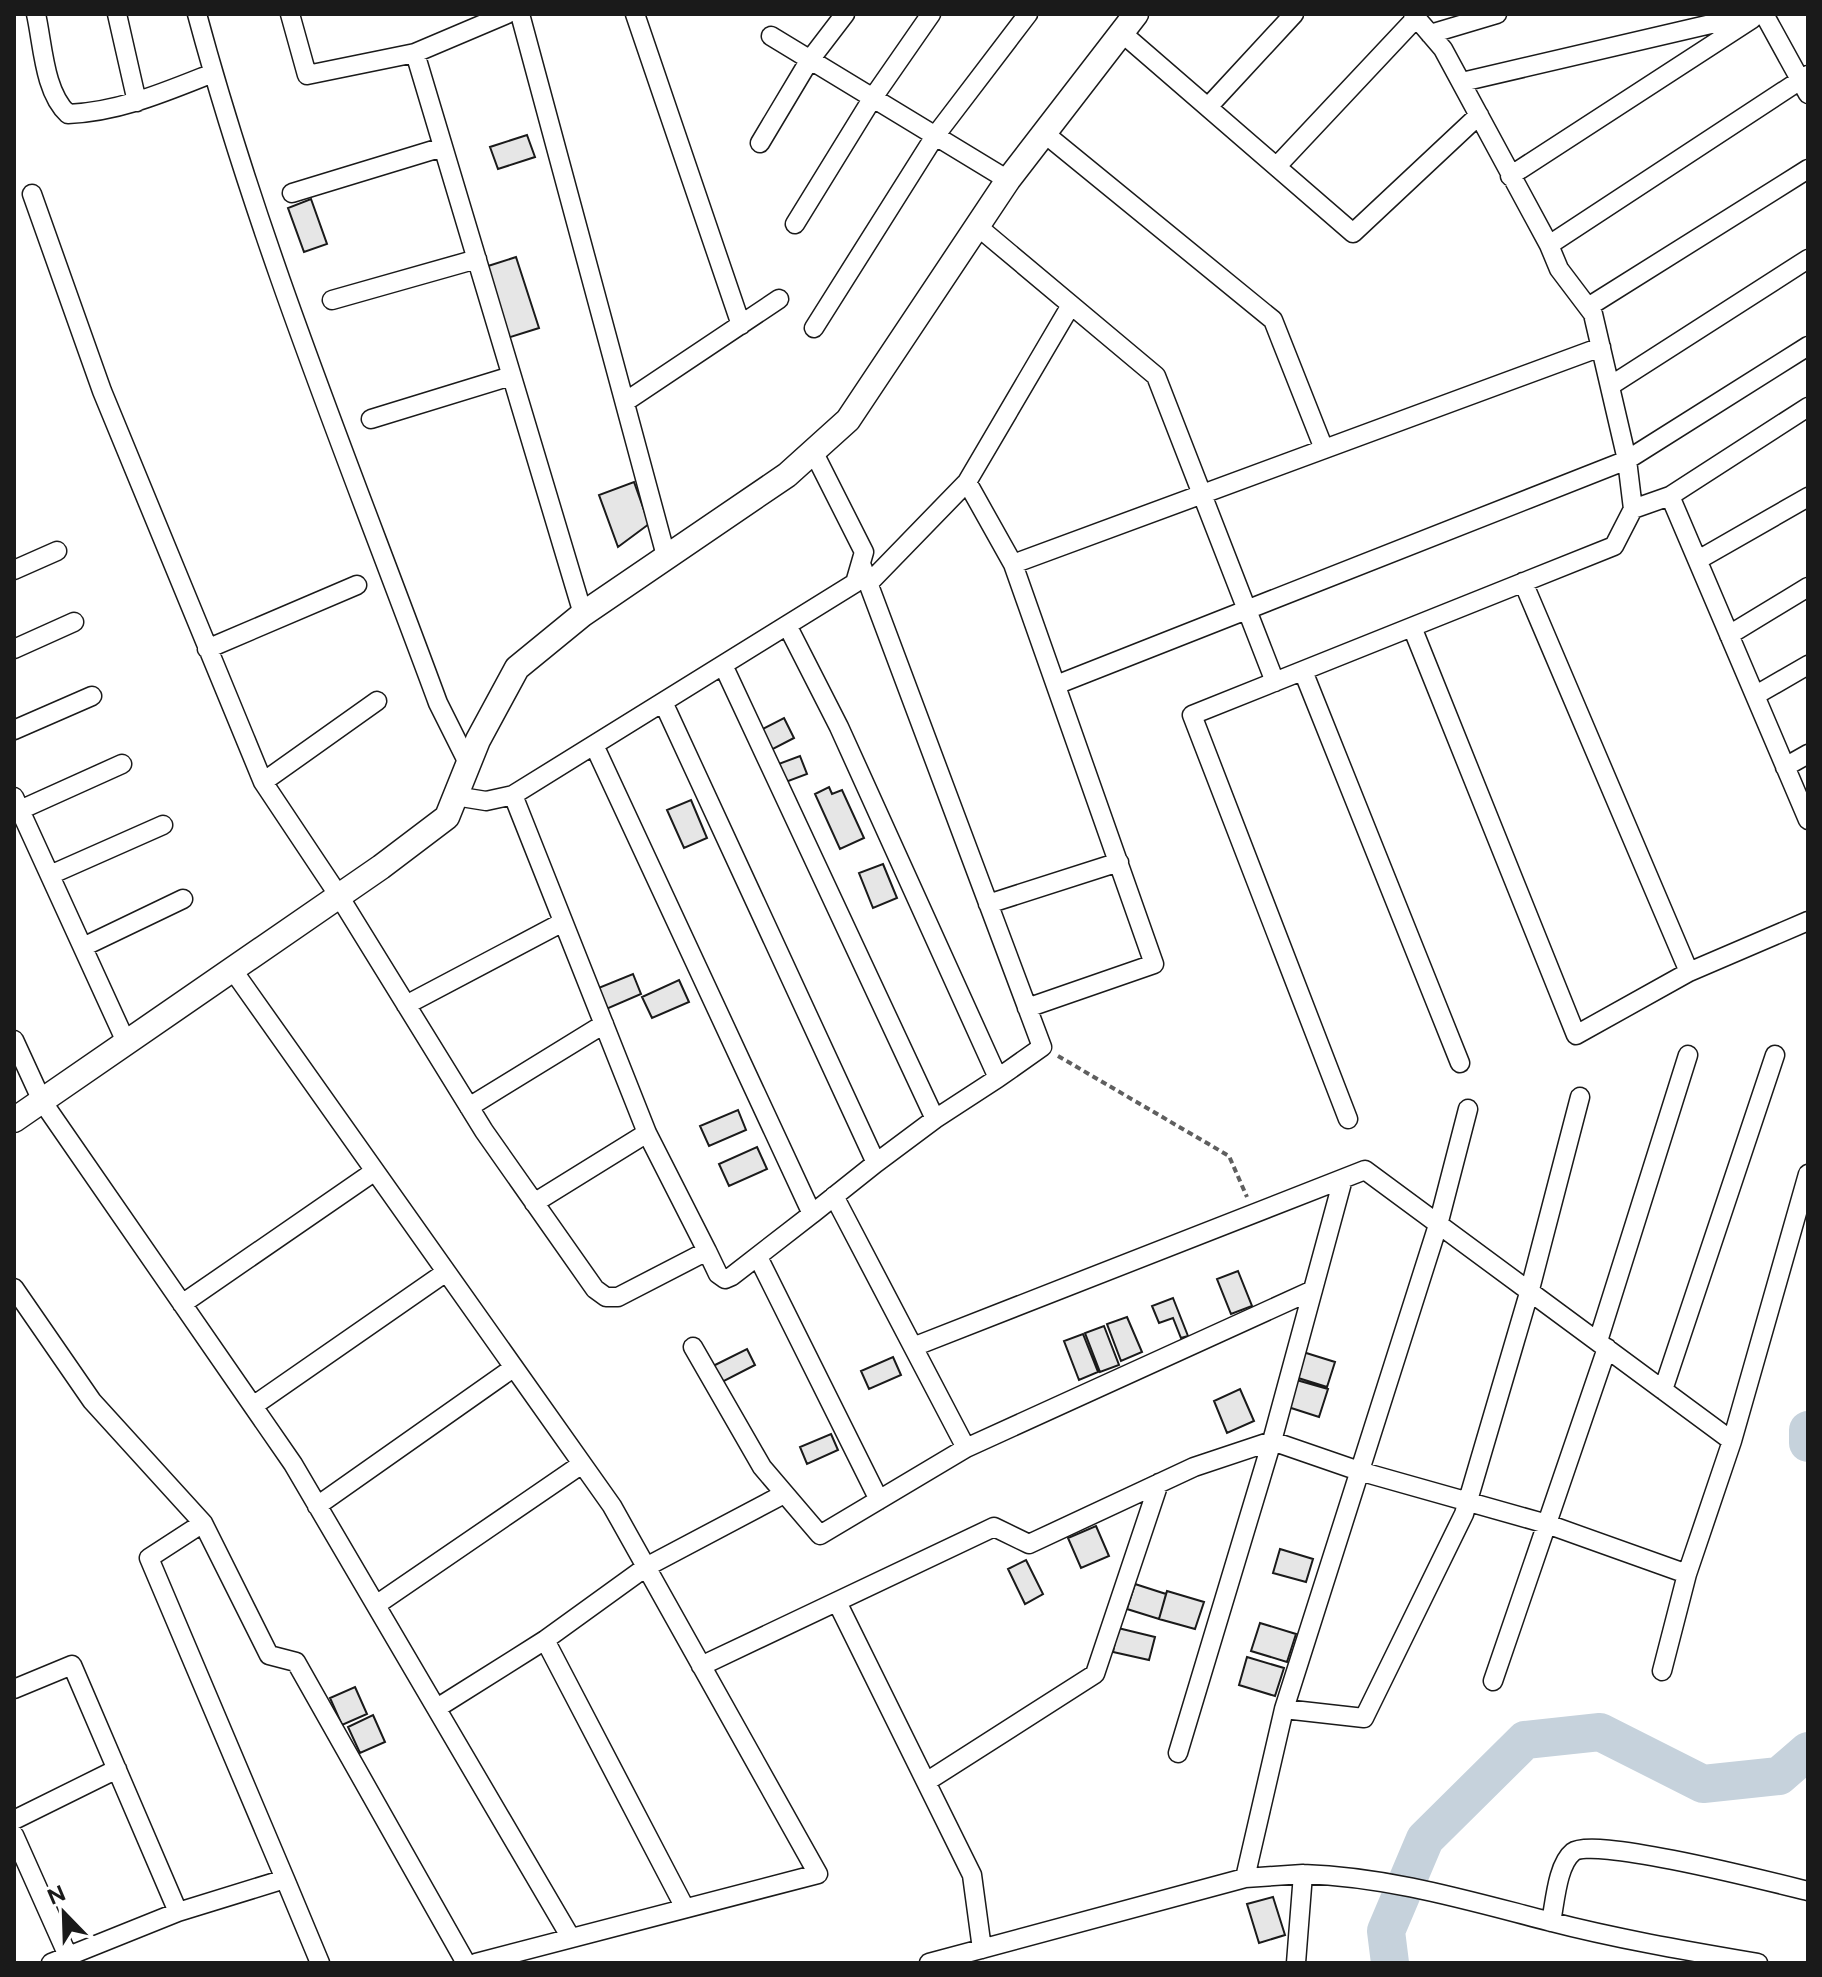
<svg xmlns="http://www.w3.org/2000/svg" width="1822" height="1977" viewBox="0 0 1822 1977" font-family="Figtree,sans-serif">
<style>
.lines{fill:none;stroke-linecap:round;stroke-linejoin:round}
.river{stroke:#c6d2dc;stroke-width:38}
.building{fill:#e6e6e6;stroke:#1a1a1a;stroke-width:2}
.minor-casing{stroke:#1a1a1a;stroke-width:21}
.tertiary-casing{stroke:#1a1a1a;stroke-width:27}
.path{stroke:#5f5f5f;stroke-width:4;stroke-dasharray:6 4;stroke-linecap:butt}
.minor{stroke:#fff;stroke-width:18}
.tertiary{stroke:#fff;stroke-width:24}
</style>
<rect width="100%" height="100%" fill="#fff"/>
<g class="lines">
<!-- river -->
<path class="river" d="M1808,1430V1443
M1390,1963L1386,1931L1425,1839L1525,1740L1600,1732L1703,1784L1779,1776L1808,1751"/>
</g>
<!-- building -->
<path class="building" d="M527,135L535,157L498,169L490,147Z
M311,199L327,244L304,252L288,208Z
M516,257L539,328L507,338L485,267Z
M634,482L649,524L618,547L599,495Z
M784,718L794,738L771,750L761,730Z
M800,756L807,774L783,783L776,765Z
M829,787L832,794L842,790L864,838L840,849L815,794Z
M691,800L707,838L684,848L667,810Z
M883,864L897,898L873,908L859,873Z
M633,974L641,994L604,1010L596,989Z
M679,980L689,1002L652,1018L642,997Z
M738,1110L746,1130L709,1146L700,1126Z
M757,1147L767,1169L729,1186L719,1164Z
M1238,1271L1252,1306L1231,1314L1217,1279Z
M1173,1298L1188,1336L1181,1338L1173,1318L1159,1323L1152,1306Z
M1127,1317L1142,1352L1121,1361L1107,1324Z
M1104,1326L1119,1365L1100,1372L1085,1333Z
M1083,1334L1098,1372L1079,1380L1064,1341Z
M747,1349L755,1365L722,1382L713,1366Z
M1303,1352L1335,1362L1327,1387L1295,1377Z
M893,1357L901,1375L869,1389L861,1371Z
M1293,1379L1328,1389L1319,1417L1285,1406Z
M1240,1389L1254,1421L1227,1433L1214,1401Z
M831,1434L838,1450L807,1464L800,1447Z
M1096,1526L1109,1556L1081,1568L1068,1538Z
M1280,1549L1313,1559L1306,1582L1273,1573Z
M1026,1560L1043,1594L1025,1604L1008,1569Z
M1135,1584L1166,1594L1159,1619L1127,1609Z
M1167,1591L1204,1602L1195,1629L1159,1619Z
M1260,1623L1296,1634L1287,1662L1251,1651Z
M1118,1628L1155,1637L1149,1660L1113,1652Z
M1247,1657L1284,1668L1275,1696L1239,1685Z
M355,1687L367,1714L342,1725L330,1698Z
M373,1715L385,1742L360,1753L348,1727Z
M1273,1897L1285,1935L1259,1943L1247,1904Z"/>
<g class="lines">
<defs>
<path id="minor" d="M36,14C43,45 44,92 68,114C119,112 165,92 213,73
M117,14L137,102
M197,14C260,248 354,475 438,703L468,763
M290,14L307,75L415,53L507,14
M520,14L666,556
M635,14L741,325
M1764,14L1808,94
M1122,33L1353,233L1479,115
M1430,34L1497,14
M771,36L1008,180
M415,53L583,614
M1462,82L1754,14
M1208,107L1294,14
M1044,133L1273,320L1324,449
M760,143L809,61L845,14
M1277,166L1416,18
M1510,176L1752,19
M292,193L443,147
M32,194L102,391L263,782L339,896L484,1131L595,1289L606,1297H618L707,1251L647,1133L513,795L855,583L864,552L813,451
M795,224L872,99L931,14
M977,226L1156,376L1275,682
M1549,245L1808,75
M332,300L477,259
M1588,307L1808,169
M814,328L935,136L1028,14
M1610,386L1808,259
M625,402L779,299
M371,419L511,376
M967,482L1013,564L1154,964L1027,1008
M1670,496L1808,820
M1633,509L1670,496L1808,407
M1698,560L1808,497
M861,564L1042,1047L998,1078
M1013,564L1601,347
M14,570L57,551
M1523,582L1689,972
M868,584L967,482L1071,305
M787,625L839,727L998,1078L935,1119
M1412,627L1576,1035L1689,972L1808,921
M1729,635L1808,587
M14,649L74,622
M207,649L357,585
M723,665L935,1119L876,1163
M1303,671L1460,1063
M1056,685L1627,460L1808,346
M1756,695L1808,665
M663,702L876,1163L812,1214
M14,730L92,696
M594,745L812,1214L732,1276L725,1279L718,1274L707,1251
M1785,767L1808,754
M263,782L377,701
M455,796L486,801L513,795
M14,797L126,1042
M20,810L122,764
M50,875L163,825
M988,904L1119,862
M83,947L183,899
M232,969L612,1506L818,1874L476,1963
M406,1005L563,922
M14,1040L42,1101L293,1464L571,1938
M469,1107L604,1024
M1348,1119L1192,715L1614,546L1633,509L1627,460L1593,314L1559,269L1549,245L1443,49L1413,14
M834,1196L966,1448
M534,1203L647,1133
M758,1257L879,1500
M14,1288L92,1401L203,1523
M182,1304L375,1171
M1598,1341L1688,1055
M693,1347L762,1467L820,1535L966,1448L1313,1290
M913,1347L1365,1170L1732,1441
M1663,1390L1775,1055
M253,1406L446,1272
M317,1506L513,1368
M837,1602L972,1875L982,1949
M376,1605L582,1464
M545,1640L685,1908
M701,1666L994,1527L1029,1544L1194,1467L1272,1441L1359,1471L1547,1524L1687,1574
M1662,1671L1687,1574L1732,1441L1808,1174
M1493,1681L1607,1348
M14,1689L72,1665L178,1912L285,1879L149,1558L203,1523L269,1655L296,1662L466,1963
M437,1708L545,1640L646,1567L784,1494
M1284,1709L1364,1718L1464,1514L1529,1293L1580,1097
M1178,1753L1272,1441L1343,1179
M926,1782L1095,1674L1159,1483
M14,1820L117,1769
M14,1835L68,1956
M1303,1874C1389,1877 1466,1900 1548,1921C1617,1939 1688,1951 1758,1963
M285,1879L320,1963
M1551,1922C1555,1903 1557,1865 1573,1852C1593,1836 1775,1883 1808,1891
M51,1963L178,1912
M929,1963L1245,1878
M1296,1963L1303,1874L1245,1878L1284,1709L1438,1225L1468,1109"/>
<path id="tertiary" d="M14,1120L381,867L447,817L478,740L517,668L583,614L787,475L848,420L1008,180L1136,14"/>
</defs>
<!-- minor casing -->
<use href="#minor" class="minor-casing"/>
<!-- tertiary casing -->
<use href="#tertiary" class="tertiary-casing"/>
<!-- path -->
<path class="path" d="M1058,1056L1229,1156L1247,1197"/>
<!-- minor -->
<use href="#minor" class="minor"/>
<!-- tertiary -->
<use href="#tertiary" class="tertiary"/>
</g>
<!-- border -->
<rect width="1822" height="1977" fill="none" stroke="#1a1a1a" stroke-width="32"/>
<!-- north arrow -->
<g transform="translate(64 1913) rotate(337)" stroke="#ffffff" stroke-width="6" paint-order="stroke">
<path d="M0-6L14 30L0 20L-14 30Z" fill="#1a1a1a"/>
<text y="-12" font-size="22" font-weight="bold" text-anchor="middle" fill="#1a1a1a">N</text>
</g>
</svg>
